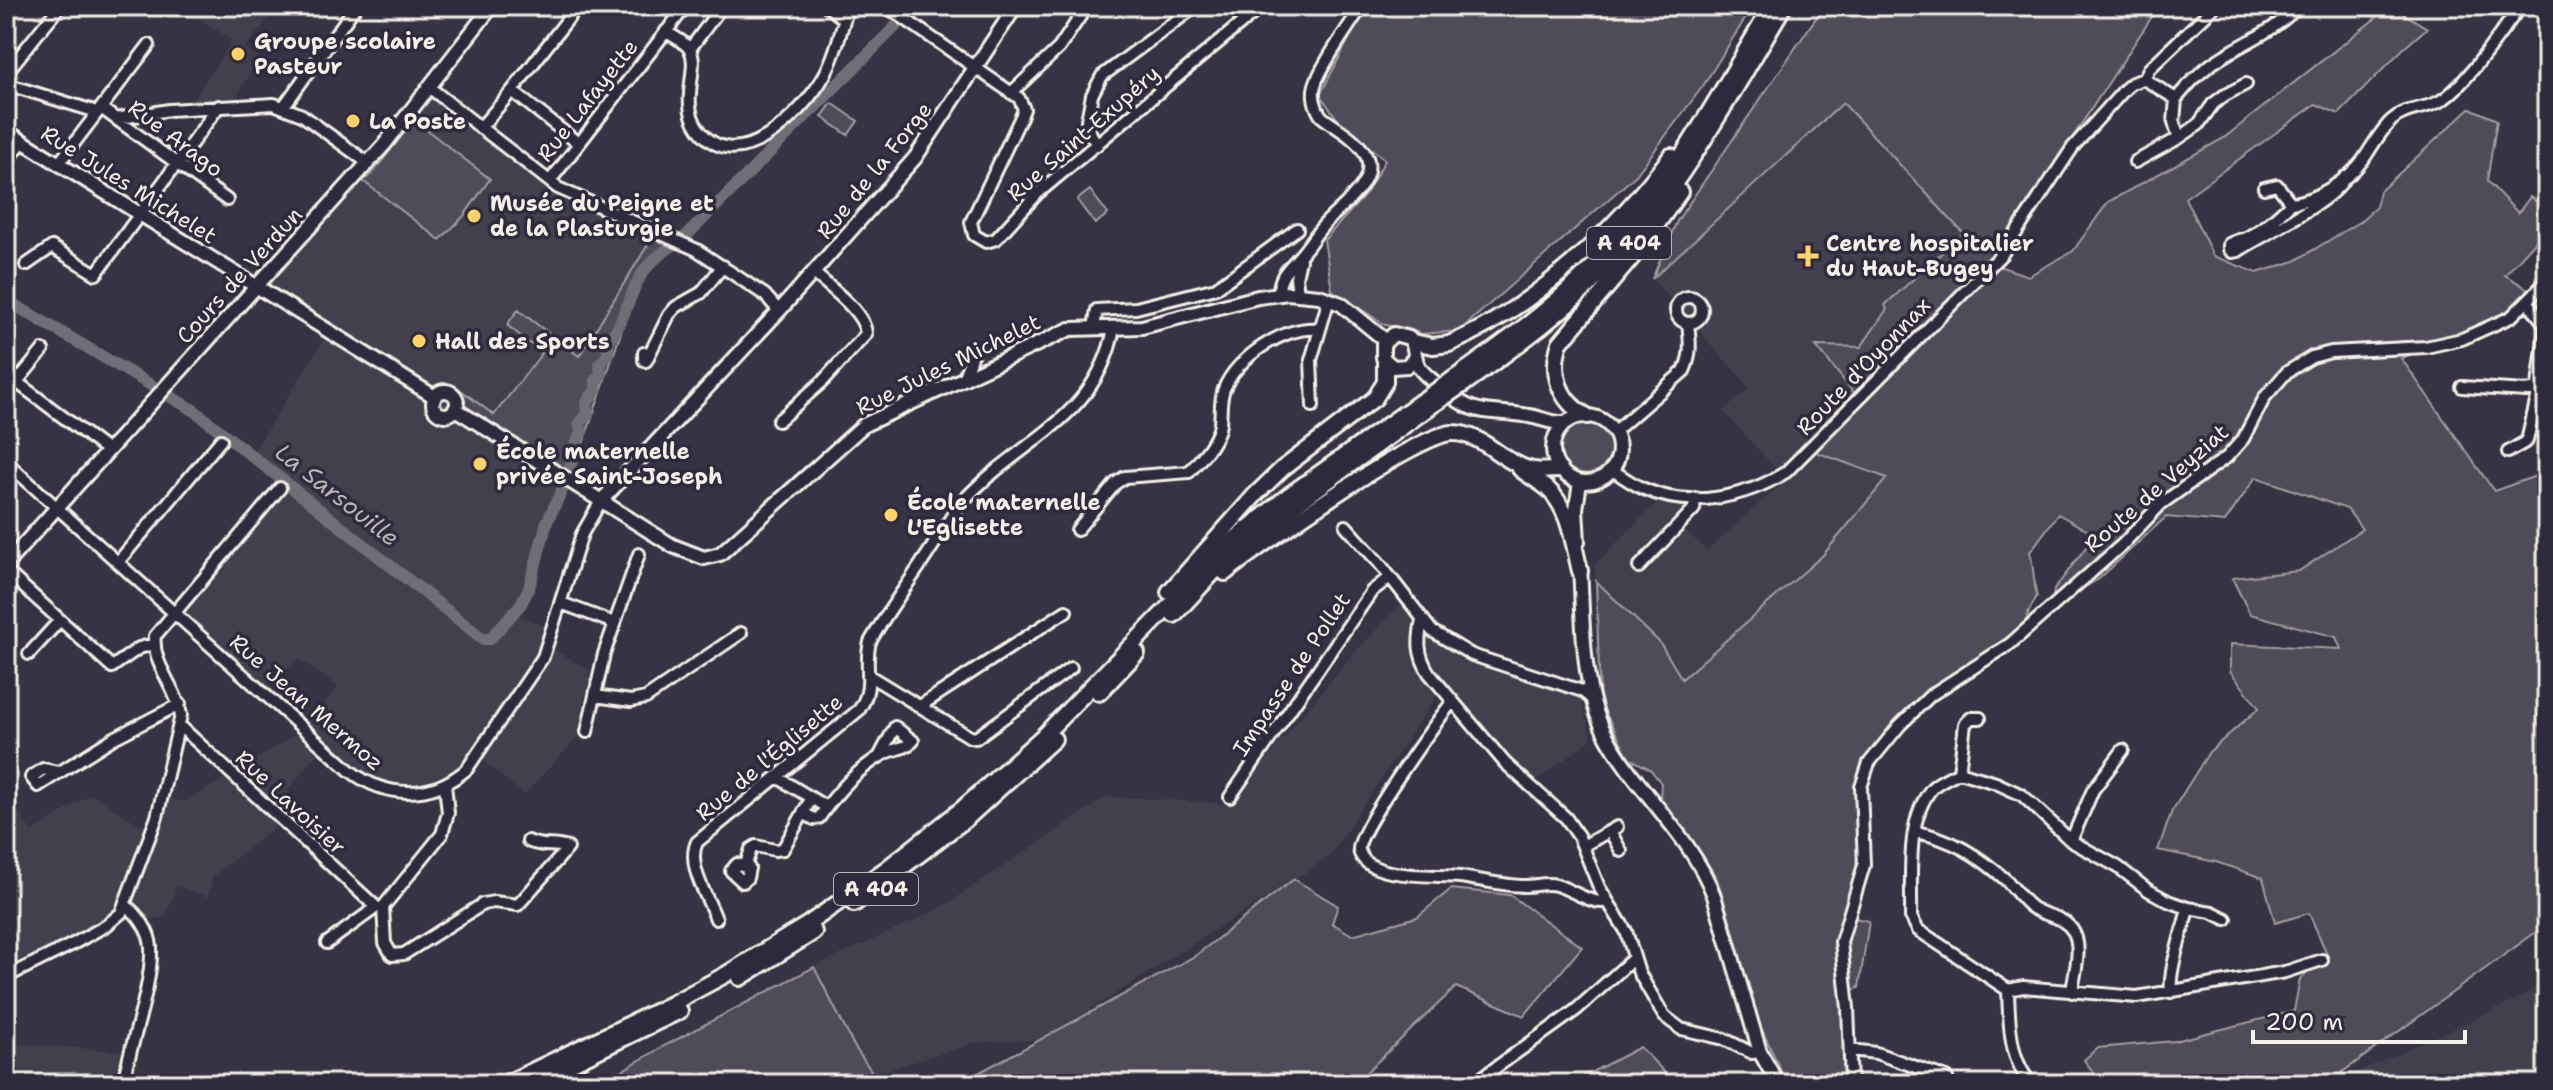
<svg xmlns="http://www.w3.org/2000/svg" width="2553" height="1090" viewBox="0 0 2553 1090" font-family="'Shantell Sans',sans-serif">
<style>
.built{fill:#433f4e}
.green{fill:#504b59;stroke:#a29ea0;stroke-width:2}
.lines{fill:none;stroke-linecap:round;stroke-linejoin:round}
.river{stroke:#726e77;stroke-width:12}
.minor-casing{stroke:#f4f1e8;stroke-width:16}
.major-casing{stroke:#f4f1e8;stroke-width:18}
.highway-casing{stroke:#f4f1e8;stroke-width:20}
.minor{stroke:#2f2a3d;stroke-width:10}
.major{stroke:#2f2a3d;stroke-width:12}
.highway{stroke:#2f2a3d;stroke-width:14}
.highway-bridge-casing{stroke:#f4f1e8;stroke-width:20;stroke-linecap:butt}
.highway-bridge{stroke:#2f2a3d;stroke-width:14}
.poi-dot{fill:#ffd166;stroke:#2f2a3d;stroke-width:3}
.labels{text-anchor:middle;stroke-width:7;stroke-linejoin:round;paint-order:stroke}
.shield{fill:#2f2a3d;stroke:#b9b5b5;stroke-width:2}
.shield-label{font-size:20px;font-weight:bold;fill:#f4f1e8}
.poi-label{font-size:22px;font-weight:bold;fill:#f4f1e8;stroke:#2f2a3d;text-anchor:start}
.street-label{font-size:22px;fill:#f4f1e8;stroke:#2f2a3d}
.water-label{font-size:24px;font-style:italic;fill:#bab6b5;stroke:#2f2a3d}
</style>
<rect width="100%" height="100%" fill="#373244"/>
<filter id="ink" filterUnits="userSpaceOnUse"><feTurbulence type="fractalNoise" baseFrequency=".0125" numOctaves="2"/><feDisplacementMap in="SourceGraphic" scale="16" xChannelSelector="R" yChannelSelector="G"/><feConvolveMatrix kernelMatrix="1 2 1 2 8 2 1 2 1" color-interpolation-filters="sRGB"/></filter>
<g filter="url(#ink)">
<!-- built -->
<path class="built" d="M181,6H279L245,48L261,59L238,92L240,99L190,104L232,41Z
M427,92L558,194L644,228L674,243L654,259L637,286L572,476L548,516L532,581L516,615L549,628L545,645L590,670L577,738L524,795L482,760L463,763L451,774L437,781L423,785L400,786L376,780L318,752L288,790L292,795L275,808L278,825L213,876L208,897L177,886L166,917L144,920L136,908L119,911L63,944L6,972V794L32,832L91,794L136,822L158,830L168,798L185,802L298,733L338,687L299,659L266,688L173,609L285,478L253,452L329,331L256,286L370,172Z
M1843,103L1963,233L1885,305L1887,309L1861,347H1817L1855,394L1887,478L1823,555L1682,680L1660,643L1596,581L1594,565L1657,503L1689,506L1676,522L1707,550L1786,480L1723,411L1750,388L1652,279Z
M1402,603L1436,641L1470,659L1581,699L1592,739L1532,784L1490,740L1443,686L1329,857L1045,1039L973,1043L874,1075L854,1046L814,967L939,909L1108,796L1228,804L1356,651Z
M2547,980V1084H2331L2514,1001Z
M6,1043L123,1051L118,1084H6Z"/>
<!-- green -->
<path class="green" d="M1366,6H1753L1703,86L1636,175L1459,331L1421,334L1409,329L1385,325L1332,290L1324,240L1366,194L1385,160L1339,121L1320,95Z
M1824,6H2159L1990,263L2028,276L2073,251L2108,202L2224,138L2391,6L2427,28L2402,50L2339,114L2316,104L2185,198L2213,256L2257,273L2295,261L2359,222L2376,207L2380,191L2470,108L2497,120L2487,181L2518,213L2530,197L2547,210V229L2505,275L2530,290L2509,322L2401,358L2494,491L2547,472V924L2326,1084H2119L2109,1077L2101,1082L2084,1060L2097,1048L2175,1041L2294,1011L2300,979L2327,954L2309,913L2275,923L2263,878L2216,862L2158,850L2172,811L2209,752L2259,708L2230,671V644L2341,649L2336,637L2250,614L2232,578L2299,571L2362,529L2347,509L2256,477L2225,522L2166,517L2099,579L2052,606L2054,590L2095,535L2058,514L2030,552C2034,567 2033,581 2037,596L2028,613L2026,623L1982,656L1930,688L1861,766L1854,918L1869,921L1859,988L1845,992L1849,1076L1846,1084H1787L1757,1019L1733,930L1716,876L1660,800L1661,783L1650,769L1629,758L1600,702L1596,581L1660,643L1682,679L1823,555L1887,478L1808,449L1855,394L1816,346L1861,347L1887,309L1885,305L1963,233L1843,103L1652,279L1677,221Z
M832,103L858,121L848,135L822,117Z
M414,120L490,179L463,217L440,240L363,181L372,174Z
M1090,190L1108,214L1095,224L1077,200Z
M654,235L674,243L654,259L637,286L572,476L462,405L458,388L494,415L542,353L507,325L518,310L579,356Z
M1578,421C1603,419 1618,436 1612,460H1608L1605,472C1582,481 1564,476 1557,451L1562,433Z
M1294,879L1338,906L1332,923L1352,935L1417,917L1451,889L1510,895L1582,947L1524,1016L1456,987L1354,1084H958L1195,956Z
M814,967L854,1046L874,1075L859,1084H599L664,1046Z
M1640,1047L1670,1078L1671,1084H1569Z"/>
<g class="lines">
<!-- river -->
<path class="river" d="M6,300L195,411L483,639H490L521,604L529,588L547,522L564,486
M569,473C571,463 577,438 582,431L579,424L588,414L586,404L596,389V379L601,375L600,364L608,355V340C622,328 629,296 639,279C649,260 668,249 685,237L916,6"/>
<defs>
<path id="minor" d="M827,6L844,19
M886,6L1019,98L1024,109L1021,117L971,222L974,235L986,242L996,239L1038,193L1262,6
M1233,6L1245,21
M666,31C673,37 686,42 690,50C700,68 679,101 698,128C736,182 804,112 824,76C836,54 841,30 848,6
M690,49L722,6
M6,73L60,6
M2144,79L2176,99C2187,86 2198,73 2213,63C2241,43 2274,33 2298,6
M6,84L97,112
M430,88L558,188L697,250L765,295L779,311
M512,91L578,143
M1011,93L1059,48L1087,6
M2176,99L2174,122L2179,138L2198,125L2213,104L2225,95L2246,84
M284,106L356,6
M101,108L227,200
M116,119L169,110L274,104L302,115L368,163
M480,128L512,91L578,6
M1097,145L1088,129L1087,120L1092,95L1102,76L1196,6
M6,162L23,141
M2135,162L2179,138
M59,163L149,45
M2345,177C2333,202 2264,234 2238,251L2232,252L2229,249V244C2236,240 2241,240 2248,237C2265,228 2277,217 2291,203C2315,201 2348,180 2363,160C2372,147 2380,131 2392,120C2407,107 2426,110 2442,100C2466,85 2502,30 2521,6
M550,181L686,6
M2264,188L2277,185L2291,203
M26,265L52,247L96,274L219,106
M1279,294C1278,274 1292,266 1303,252C1310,244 1315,235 1322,227C1337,208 1383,181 1364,152C1355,137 1334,127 1321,116C1315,107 1312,95 1315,85C1321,65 1350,25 1362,6
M1298,294L1296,277L1300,260
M1676 310a13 13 0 1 1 26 0a13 13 0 1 1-26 0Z
M2528,302L2546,326L2538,385L2539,389L2547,392
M1094,327L1097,310L1136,308L1216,288L1297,229
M650,352L644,353V360L646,361L669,315L676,307L701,293L723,266
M6,374L108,451
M963,379L975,348
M16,383L43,350
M2462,387L2526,391L2539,389L2527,441L2508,452
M1313,406L1311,360L1329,299
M778,421L823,381L866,334C865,312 829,287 814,273
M1614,432L1684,371C1692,354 1690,341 1688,323
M6,462L349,770C386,799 431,800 467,769L543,657L582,534L601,501
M1612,470C1622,476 1632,484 1644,489C1690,509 1745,498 1786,472L2002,254L2073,147L2125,89L2132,83L2144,79L2149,69L2215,6
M1346,526L1380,564L1432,631L1472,655L1582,691L1593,700
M1077,530L1116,483L1125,477L1189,472C1200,460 1212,447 1218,432C1223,421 1218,405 1224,389C1236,358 1285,325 1318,329
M118,562L221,440
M1639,567L1694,509L1695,498
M6,571L112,667L139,648L154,644
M561,603L614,623
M1422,620C1418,641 1417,654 1429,673L1505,763L1566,818L1579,837L1599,887L1626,931L1639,973L1664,1016L1681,1029L1724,1039L1752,1053L1760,1052
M29,654L60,620
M868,675L970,737L976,738L1071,668
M595,696L631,701L646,698L741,633
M1453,701C1437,721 1356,832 1359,850C1365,881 1437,874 1460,877C1481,880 1505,886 1526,886C1537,886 1545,882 1556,885C1571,889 1593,906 1607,901
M920,706L1066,611
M180,726L375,906
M587,732L604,654L639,554
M58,772L43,769L31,777L38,786L112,739L180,704
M1959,772L1965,724L1971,718H1980
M777,777L826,807
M445,784L448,813L442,834L383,907L385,943L392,955L404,954L483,904L494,902L518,905L568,848C553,843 542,848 528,841
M1230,797L1372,591L1390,577
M803,813L814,819L819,818C836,793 857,769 884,754C894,748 904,750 913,741L895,727L879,757
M1610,831L1621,851
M1915,832C1951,838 1979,856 2006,880C2015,889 2022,900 2031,907C2045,917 2063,915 2073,931C2083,947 2074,974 2072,992
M2071,841L2093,790L2123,750
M1583,846L1617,827
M745,867L737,864L731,871L743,882L747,878L749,868L745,867L751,849L756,846L775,850L783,849L811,799
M716,919C708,897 686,865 697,842L859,710C876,685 863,668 870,642C887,612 908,584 927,555C939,537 951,515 965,499C1020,440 1098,418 1114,328
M327,943L374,909
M6,977L73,944L107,925L121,913L157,817L181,715C177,687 151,664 155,636L280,488
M2008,990L2023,987L2137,997L2285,972L2322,960
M2171,992C2168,971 2183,932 2188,908
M1851,1050L1876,1053L1947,1078
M123,1084C130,1045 153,984 151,947C150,931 138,914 125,905
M1473,1084L1576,1010L1634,958
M1851,1084L1848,1008L1841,942L1864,865L1861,787L1869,763L1900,725L1931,695L2010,644L2123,544L2161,504L2227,457L2243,439L2265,397L2287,372L2312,357L2331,352L2426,347L2462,339L2511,317L2547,281
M2032,1084C2009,1061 2009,1020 2008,990L1918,930L1911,917C1912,878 1905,821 1932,788C1939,781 1950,777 1959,772L1996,783L2022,795L2071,841L2118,867L2148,890L2168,901L2188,908L2212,912L2226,919"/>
<path id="major" d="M6,131L435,397
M1415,357L1407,366L1393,367L1383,358V344L1394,334L1409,338C1417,347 1413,357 1419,367C1424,375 1434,382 1442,388C1478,420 1487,408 1529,416C1542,418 1551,424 1566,423
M433 403a12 12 0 1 1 24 0a12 12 0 1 1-24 0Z
M455,409L673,546L704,558L720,554L864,425L1070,329L1142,327L1258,297L1288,293L1319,296L1341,304L1385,340
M1553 449a33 33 0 1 1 66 0a33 33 0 1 1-66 0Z
M601,501L779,311L915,158L1016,6
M1578,542L1576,509L1580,482
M6,564L384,145L492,6
M1580,565C1583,617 1581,687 1605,733C1636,792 1691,834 1714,896L1760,1052L1778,1084"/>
<path id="highway" d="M1413,342L1433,346L1449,344C1533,309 1618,227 1671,156
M1456,377C1514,336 1571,294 1618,240C1680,170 1724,86 1772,6
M1464,384C1517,346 1570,308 1614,260C1683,184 1732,93 1784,6
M1587,416C1559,402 1550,372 1560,343L1641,247L1680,192
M1520,469C1529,476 1539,481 1547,488C1570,509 1573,543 1580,571
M1225,573C1257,547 1419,432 1453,433C1482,433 1502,462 1529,469C1538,472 1550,470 1560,470
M1169,592L1256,494L1282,469L1375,398L1385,382V362
M1174,615L1215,571L1262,529L1427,409
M1099,693L1137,653
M854,904L965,820L1054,739
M740,978L814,932
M505,1084L671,1004L725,975L808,924L886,869L963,808L1043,736L1236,538L1289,495L1420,402
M529,1084L680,1011"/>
</defs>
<!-- minor casing -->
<use href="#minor" class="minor-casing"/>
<!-- major casing -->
<use href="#major" class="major-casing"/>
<!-- highway casing -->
<use href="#highway" class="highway-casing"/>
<!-- minor -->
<use href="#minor" class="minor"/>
<!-- major -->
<use href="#major" class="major"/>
<!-- highway -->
<use href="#highway" class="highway"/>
<defs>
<path id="highway-bridge" d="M1420,402L1456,377
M1427,409L1464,384"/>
</defs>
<!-- highway-bridge casing -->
<use href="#highway-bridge" class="highway-bridge-casing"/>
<!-- highway-bridge -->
<use href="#highway-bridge" class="highway-bridge"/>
</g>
</g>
<!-- markers -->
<g class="poi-dot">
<circle cx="238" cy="54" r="8"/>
<circle cx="353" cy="121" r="8"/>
<circle cx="474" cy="216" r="8"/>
<path d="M1804 244h8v8h8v8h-8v8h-8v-8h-8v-8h8z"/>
<circle cx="419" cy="341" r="8"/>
<circle cx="480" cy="464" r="8"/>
<circle cx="891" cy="515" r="8"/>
</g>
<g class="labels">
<!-- shield labels -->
<g class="shield">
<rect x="1587" y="227" width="84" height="32" rx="6"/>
<rect x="834" y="873" width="84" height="32" rx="6"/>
</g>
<g class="shield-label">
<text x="1629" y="250">A 404</text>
<text x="876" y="896">A 404</text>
</g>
<!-- poi labels -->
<g class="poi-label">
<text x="254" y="49">Groupe scolaire<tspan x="254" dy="25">Pasteur</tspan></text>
<text x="369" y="129">La Poste</text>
<text x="490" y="211">Musée du Peigne et<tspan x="490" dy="25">de la Plasturgie</tspan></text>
<text x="1826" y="251">Centre hospitalier<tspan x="1826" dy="25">du Haut-Bugey</tspan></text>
<text x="435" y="349">Hall des Sports</text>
<text x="496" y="459">École maternelle<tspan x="496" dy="25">privée Saint-Joseph</tspan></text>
<text x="907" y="510">École maternelle<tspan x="907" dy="25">L'Eglisette</tspan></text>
</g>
<!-- street labels -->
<g class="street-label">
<text transform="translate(587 100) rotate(-52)" y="8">Rue Lafayette</text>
<text transform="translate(1083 133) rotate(-41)" y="8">Rue Saint-Exupéry</text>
<text transform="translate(176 138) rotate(37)" y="8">Rue Arago</text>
<text transform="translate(874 170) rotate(-51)" y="8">Rue de la Forge</text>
<text transform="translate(129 184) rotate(32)" y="8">Rue Jules Michelet</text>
<text transform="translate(239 275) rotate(-48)" y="8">Cours de Verdun</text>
<text transform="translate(948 364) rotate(-26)" y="8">Rue Jules Michelet</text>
<text transform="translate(1863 366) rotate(-46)" y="8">Route d'Oyonnax</text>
<text transform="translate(2156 488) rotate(-41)" y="8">Route de Veyziat</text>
<text transform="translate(1291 674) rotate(-56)" y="8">Impasse de Pollet</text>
<text transform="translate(307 702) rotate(41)" y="8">Rue Jean Mermoz</text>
<text transform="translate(769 757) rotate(-40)" y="8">Rue de l'Églisette</text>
<text transform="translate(291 802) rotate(43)" y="8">Rue Lavoisier</text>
</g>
<!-- water labels -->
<g class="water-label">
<text transform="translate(337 495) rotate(38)" y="8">La Sarsouille</text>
</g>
</g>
<!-- margin -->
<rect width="2553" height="1090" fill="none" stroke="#2f2a3d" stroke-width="32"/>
<rect x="16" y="16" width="2521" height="1058" fill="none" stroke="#f4f1e8" stroke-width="3" filter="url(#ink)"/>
<!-- scale -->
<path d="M2253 1030v12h212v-12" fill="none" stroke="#f4f1e8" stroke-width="4"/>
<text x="2265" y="1030" font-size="24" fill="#f4f1e8" stroke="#2f2a3d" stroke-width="6" paint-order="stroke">200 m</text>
</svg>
